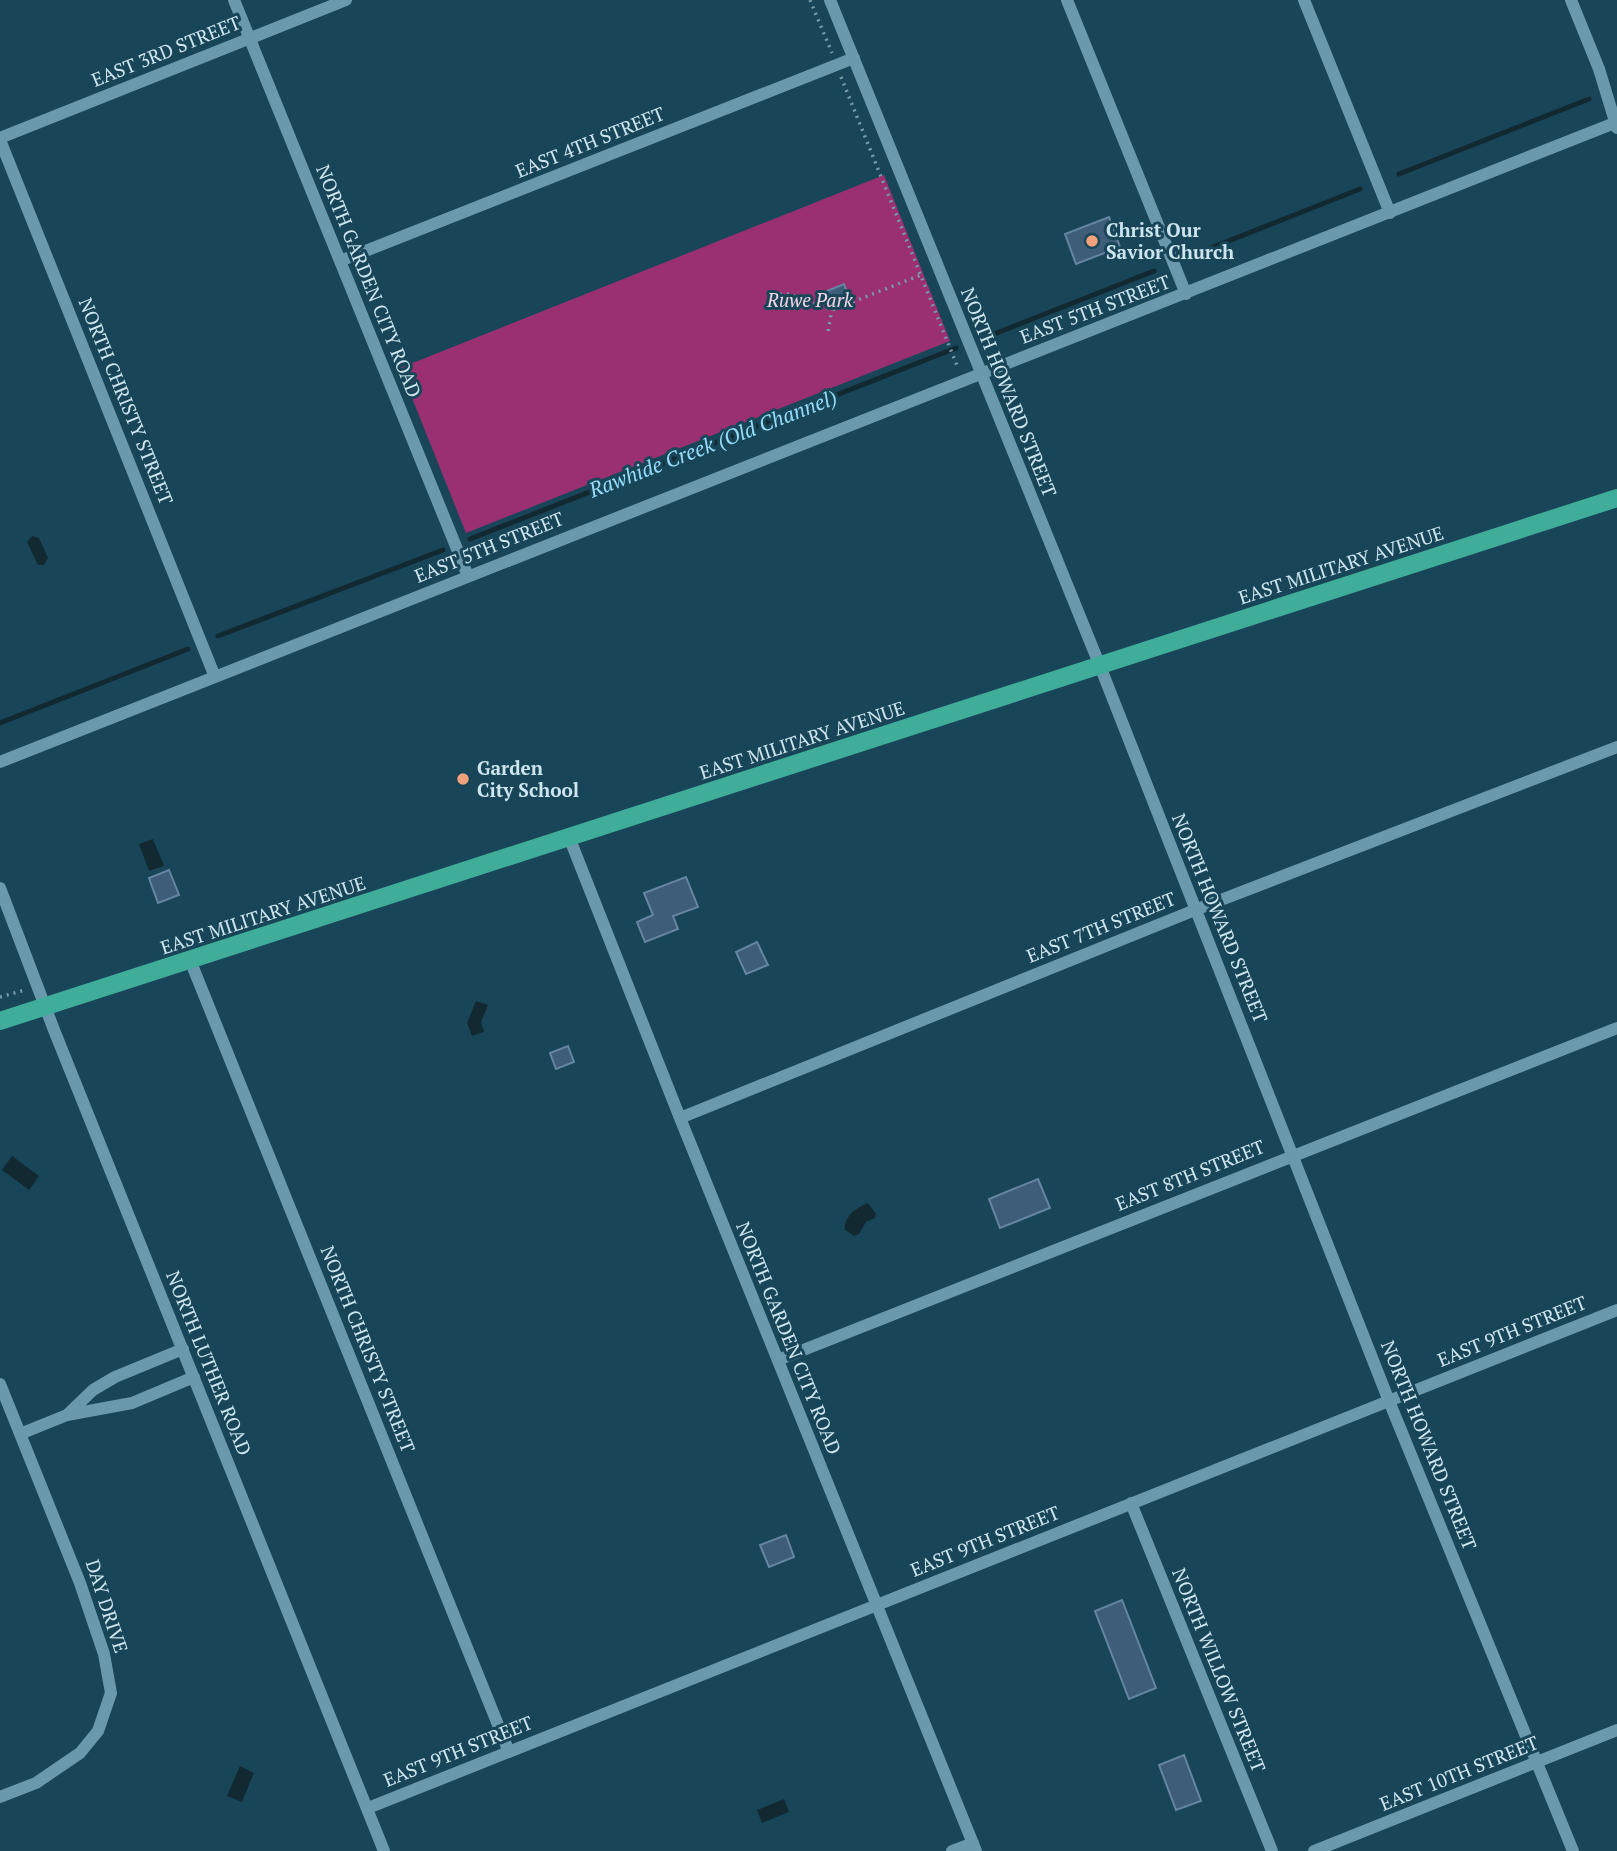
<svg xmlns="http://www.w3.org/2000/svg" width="1617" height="1851" viewBox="0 0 1617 1851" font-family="'PT Serif',serif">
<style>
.green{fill:#9a3072}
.water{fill:#122932}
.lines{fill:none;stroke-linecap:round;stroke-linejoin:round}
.stream{stroke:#122932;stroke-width:5}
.building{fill:#3e5d78;stroke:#6585a2;stroke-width:2}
.path{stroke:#779aa7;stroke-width:3.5;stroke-dasharray:2 5;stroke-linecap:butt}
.minor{stroke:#6a98ac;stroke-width:12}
.major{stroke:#3fad99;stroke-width:18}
.poi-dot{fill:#f1a17c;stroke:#184658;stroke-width:2.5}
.labels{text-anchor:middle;stroke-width:6;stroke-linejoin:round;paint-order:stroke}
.street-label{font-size:19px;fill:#cde5ef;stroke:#184658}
.poi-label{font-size:19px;font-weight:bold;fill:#cde5ef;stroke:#184658;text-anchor:start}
.park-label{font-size:19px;font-style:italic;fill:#f4d5e5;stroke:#184658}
.water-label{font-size:21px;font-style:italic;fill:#96dbf8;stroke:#184658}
</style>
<rect width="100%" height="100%" fill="#184658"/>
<!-- green -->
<path class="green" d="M884,175L950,341L466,533L400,368Z"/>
<!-- water -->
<path class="water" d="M32,536L39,538L48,558L44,565H38L27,542Z
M153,839L164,866L149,871L139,844Z
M476,1001L488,1005L481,1022L484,1032L472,1036L467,1023Z
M12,1156L39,1176L29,1190L2,1170Z
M868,1203L876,1214L875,1218L866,1222L859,1234L854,1236L845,1230C844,1216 856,1208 868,1203Z
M240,1766L254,1773L242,1802L227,1796Z
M784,1799L789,1812L762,1823L757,1810Z"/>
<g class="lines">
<!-- stream -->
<path class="stream" d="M1399,174L1589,99
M1193,255L1360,189
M984,338L1154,271
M470,539L956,348
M218,636L443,550
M0,723L188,649"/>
</g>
<!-- building -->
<path class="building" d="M1109,217L1120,247L1076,264L1065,234Z
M844,284L849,298L833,305L827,291Z
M169,870L179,895L158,903L149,878Z
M686,877L698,907L673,916L678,929L645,942L637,922L653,915L644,893Z
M757,942L768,965L746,974L736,952Z
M568,1046L574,1062L556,1069L550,1053Z
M1038,1179L1050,1208L1000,1228L989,1199Z
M786,1535L794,1557L769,1567L760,1545Z
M1122,1600L1156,1688L1129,1699L1095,1611Z
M1184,1755L1201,1801L1176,1810L1159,1765Z"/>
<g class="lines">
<!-- path -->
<path class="path" d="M810,0L832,53
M841,77L958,368
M773,295L789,294L832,310L921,275
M828,331L832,310
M0,997L25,990"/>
<!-- minor -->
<path class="minor" d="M234,0L468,576
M830,0L1100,666L1389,1401L1573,1851
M1067,0L1186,294
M1304,0L1390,213
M1571,0L1599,69L1617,128
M0,138L346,0
M0,140L215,677
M340,261L854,58
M0,762L1617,122
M569,837L680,1118L976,1851
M0,888L54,1030L384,1851
M190,960L509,1752
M680,1118L1195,910L1617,747
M778,1360L1617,1028
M0,1384L80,1583L104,1654L111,1693L98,1731L80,1753L36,1783L0,1797
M67,1415L93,1390L115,1377L183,1349
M20,1434L67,1415L132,1403L194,1377
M1131,1503L1272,1851
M368,1808L1617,1310
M952,1851L973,1843
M1314,1851L1617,1730"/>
<!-- major -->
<path class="major" d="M0,1021L1617,498"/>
</g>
<!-- markers -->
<g class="poi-dot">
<circle cx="1092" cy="241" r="7"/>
<circle cx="463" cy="779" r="7"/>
</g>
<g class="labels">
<!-- street labels -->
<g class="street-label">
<text transform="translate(166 51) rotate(-22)" y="7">EAST 3RD STREET</text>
<text transform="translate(590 142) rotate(-22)" y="7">EAST 4TH STREET</text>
<text transform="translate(369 281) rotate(68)" y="7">NORTH GARDEN CITY ROAD</text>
<text transform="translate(1095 309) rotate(-21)" y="7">EAST 5TH STREET</text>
<text transform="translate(1009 392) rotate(68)" y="7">NORTH HOWARD STREET</text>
<text transform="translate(126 401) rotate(68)" y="7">NORTH CHRISTY STREET</text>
<text transform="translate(489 547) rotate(-22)" y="7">EAST 5TH STREET</text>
<text transform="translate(1341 565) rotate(-18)" y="7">EAST MILITARY AVENUE</text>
<text transform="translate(802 740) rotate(-18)" y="7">EAST MILITARY AVENUE</text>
<text transform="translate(263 915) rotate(-18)" y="7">EAST MILITARY AVENUE</text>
<text transform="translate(1220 918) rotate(68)" y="7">NORTH HOWARD STREET</text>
<text transform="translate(1101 927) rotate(-22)" y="7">EAST 7TH STREET</text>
<text transform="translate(1190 1175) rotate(-22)" y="7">EAST 8TH STREET</text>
<text transform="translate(1512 1331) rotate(-22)" y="7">EAST 9TH STREET</text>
<text transform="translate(789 1338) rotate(68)" y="7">NORTH GARDEN CITY ROAD</text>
<text transform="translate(368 1349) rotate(68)" y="7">NORTH CHRISTY STREET</text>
<text transform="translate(209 1363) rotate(68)" y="7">NORTH LUTHER ROAD</text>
<text transform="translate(1429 1445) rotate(68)" y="7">NORTH HOWARD STREET</text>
<text transform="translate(985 1541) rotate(-22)" y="7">EAST 9TH STREET</text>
<text transform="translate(107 1606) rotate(72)" y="7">DAY DRIVE</text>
<text transform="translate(1219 1670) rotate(68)" y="7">NORTH WILLOW STREET</text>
<text transform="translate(458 1751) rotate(-22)" y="7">EAST 9TH STREET</text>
<text transform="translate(1459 1773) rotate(-22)" y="7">EAST 10TH STREET</text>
</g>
<!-- poi labels -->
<g class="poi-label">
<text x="1106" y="237">Christ Our<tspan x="1106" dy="22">Savior Church</tspan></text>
<text x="477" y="775">Garden<tspan x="477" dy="22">City School</tspan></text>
</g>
<!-- park labels -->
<g class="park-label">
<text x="810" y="307">Ruwe Park</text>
</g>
<!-- water labels -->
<g class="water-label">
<text transform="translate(713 444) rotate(-21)" y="7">Rawhide Creek (Old Channel)</text>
</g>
</g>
</svg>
